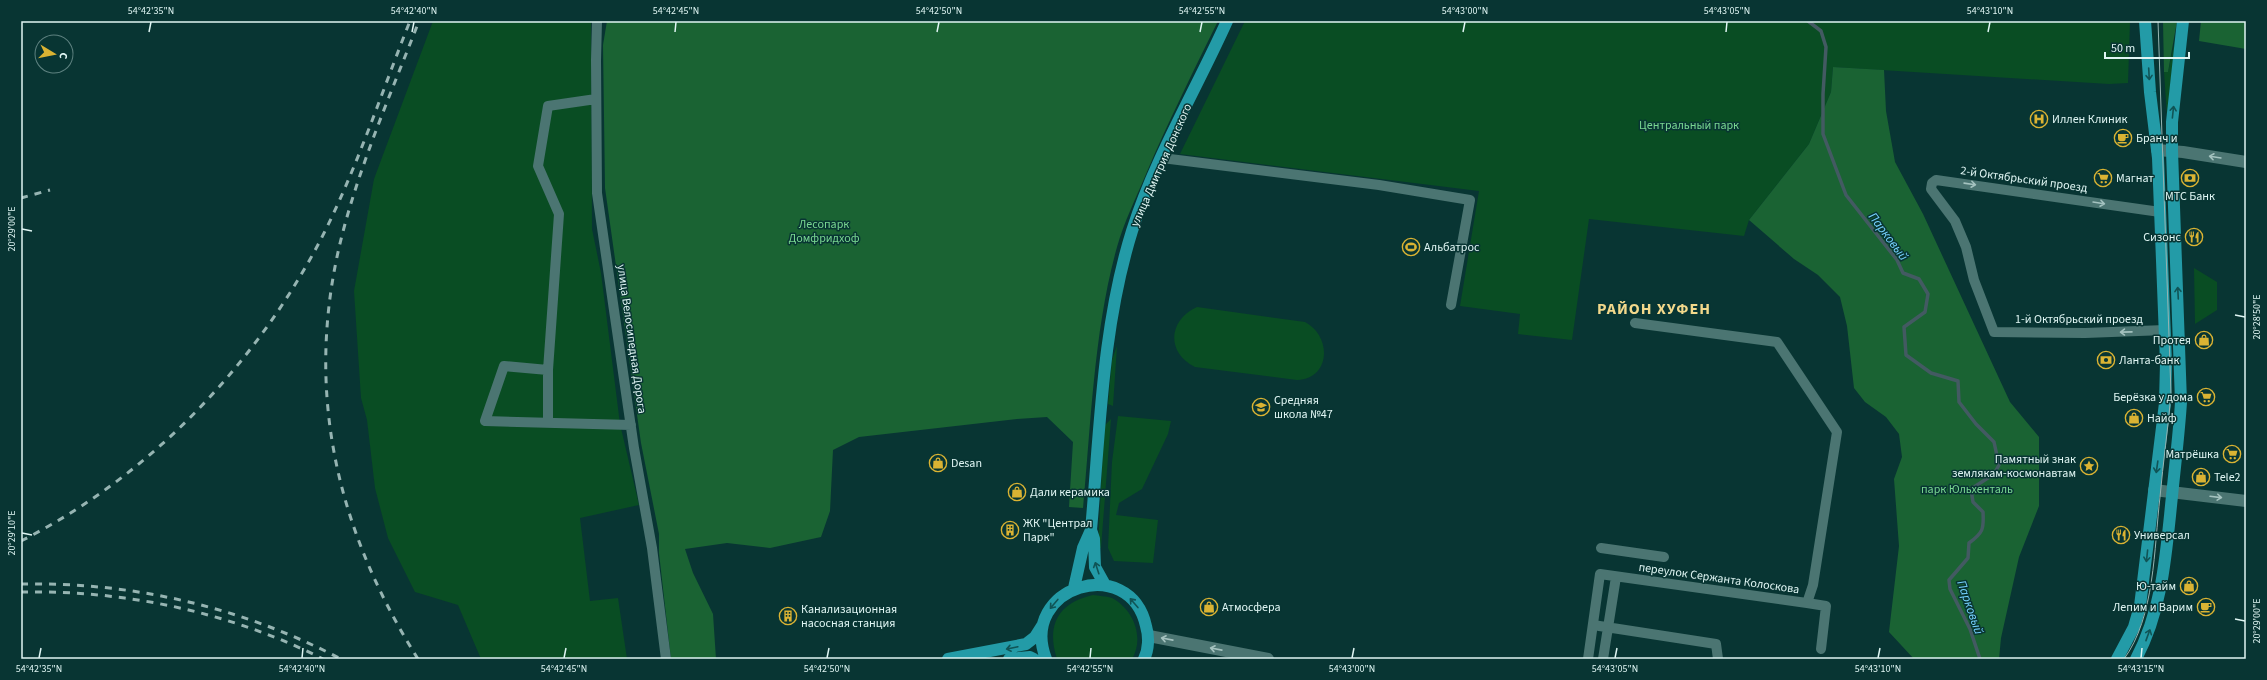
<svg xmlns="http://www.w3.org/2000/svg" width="2267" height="680" viewBox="0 0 2267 680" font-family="'Source Sans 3',sans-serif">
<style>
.green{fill:#094d23}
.forest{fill:#1a6333}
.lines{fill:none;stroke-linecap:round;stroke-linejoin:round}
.stream{stroke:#435a62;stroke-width:3.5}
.minor{stroke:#4b7572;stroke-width:10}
.secondary{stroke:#4b7572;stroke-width:12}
.primary{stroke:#239ba7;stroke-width:12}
.tram{stroke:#96b4b2;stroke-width:1}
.rail{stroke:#96b4b2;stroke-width:3;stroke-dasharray:7 7;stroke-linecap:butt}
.oneway{stroke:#105456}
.oneway2{stroke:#a4c2bf}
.ticks{fill:none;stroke:#dff5f3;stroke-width:1.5}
.labels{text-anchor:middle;stroke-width:3;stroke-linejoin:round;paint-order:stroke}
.poi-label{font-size:12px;fill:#dff5f3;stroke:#083533;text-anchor:start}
.park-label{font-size:12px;fill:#79d791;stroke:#083533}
.street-label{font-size:12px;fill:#dff5f3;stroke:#083533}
.water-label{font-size:13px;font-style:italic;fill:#75d1fd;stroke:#083533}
.district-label{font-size:16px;font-weight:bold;letter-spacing:1px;fill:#f2d88b;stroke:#083533}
.neatline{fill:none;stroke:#dff5f3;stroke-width:1.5}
.ticks-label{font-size:10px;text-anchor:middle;fill:#dff5f3}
</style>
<rect width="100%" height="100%" fill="#083533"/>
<!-- green -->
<path class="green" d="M433,21H591L592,229L601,273L620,424L639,505L580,518L590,601L618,598L627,659H481L458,605L415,592L388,538L375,488L367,420L361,398L354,291L374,179Z
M1245,21H2130L2128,83L2109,84L1833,67L1831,92L1809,144L1749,220L1744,236L1589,219L1572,340L1518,334L1520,314L1460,306L1479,191L1180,154Z
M2175,40L2167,116L2164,72H2168Z
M2194,268L2217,282V310L2195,324Z
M1197,307L1305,322C1332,336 1331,379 1297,380L1195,367C1166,353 1168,320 1197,307Z
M1117,346L1113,406L1108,404L1112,360Z
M1118,416L1171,421L1168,434L1142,489L1119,503L1116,515L1158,520L1153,563L1114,561L1108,548L1112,462Z
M1111,419L1101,548L1098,549L1104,426Z
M1093,595C1099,596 1106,596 1112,598C1133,609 1145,637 1132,659H1057C1046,625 1058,603 1093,595Z"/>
<!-- forest -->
<path class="forest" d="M607,21H1218C1193,72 1168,122 1146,174C1136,198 1124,222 1117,247C1094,329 1091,423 1083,508L1069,507L1073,442L1047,417L1017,419L859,437L833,450L830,511L821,537L770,548L727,543L685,549L693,573L713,614L716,659H671L659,553V534L641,443L605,188L603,45Z
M2163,21H2177L2168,72H2164Z
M2201,21H2246V49L2199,41Z
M1833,67L1884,70L1886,111L1895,162L1923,214L2010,402L2039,437V506L2019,557L2001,638L1999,659H1914L1889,632L1899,546L1894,479L1902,457L1899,434L1886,417L1865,402L1854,388L1847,326L1840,297L1818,275L1794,259L1749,220L1809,144L1831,92Z"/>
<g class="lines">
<!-- stream -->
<path class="stream" d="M1808,21L1821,31L1826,47L1823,94V134L1846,195L1897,260L1903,273L1919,279L1928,294L1925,312L1904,327L1906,355L1931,373L1958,381L1959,402L1976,424L1994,442L1999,465L1994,474L1971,489L1973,502L1983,512C1984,529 1983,533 1969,543L1968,558L1949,580L1950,589L1970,629L1980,659"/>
<!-- minor -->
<path class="minor" d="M597,21L596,60L597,193L634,448L652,548L666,659
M596,99L548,106L538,166L559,214L548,370L504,366L485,421L631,425
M1162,158L1379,185L1470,200L1451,305
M2160,212L1936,180L1932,183L1931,189L1955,221L1966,247L1974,280L1994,332L2085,333L2165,330
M548,423V370
M1601,548L1664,557
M1807,603L1826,606L1821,649
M1593,625L1716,644L1718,659
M1588,659L1600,574L1807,603L1813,585L1837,432L1777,342L1635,323
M1603,659L1616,577"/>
<!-- secondary -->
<path class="secondary" d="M2157,150L2183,152L2246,162
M2154,490L2246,501
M1149,636L1268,659"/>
<!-- primary -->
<path class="primary" d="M1091,530L1094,539L1095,567L1105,585
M1074,588L1083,548L1091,530C1100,430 1102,327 1132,231C1155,158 1196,90 1227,21
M948,659L1026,644L1035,637L1042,626
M1009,659L1030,657L1034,659
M1046,659C1018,586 1130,553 1146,626C1149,636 1149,649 1144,659
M2117,659L2134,627L2140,606L2165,403L2166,363L2158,158L2150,92L2145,21
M2136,659C2163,608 2166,553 2172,496C2175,465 2179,434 2181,402L2172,151V122L2183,21"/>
<!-- tram -->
<path class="tram" d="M2124,659C2155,617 2154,548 2160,497C2163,463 2168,429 2171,394L2158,21"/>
<!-- rail -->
<path class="rail" d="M21,198L50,190
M21,541C149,476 253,368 320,241C356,171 381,94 410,21
M21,584C134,582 241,607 341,659
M21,592C125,590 230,612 323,659
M418,659C333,524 302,380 345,224C364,155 393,88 419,21"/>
</g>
<!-- one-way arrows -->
<defs><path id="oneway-shaft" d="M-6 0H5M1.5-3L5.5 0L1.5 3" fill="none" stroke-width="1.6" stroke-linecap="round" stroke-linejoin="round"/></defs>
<g class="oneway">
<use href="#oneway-shaft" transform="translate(2149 74) rotate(87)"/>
<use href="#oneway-shaft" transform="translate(2173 112) rotate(-84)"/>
<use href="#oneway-shaft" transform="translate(2178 293) rotate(-93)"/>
<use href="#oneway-shaft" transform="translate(2157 467) rotate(98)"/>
<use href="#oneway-shaft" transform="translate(2147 556) rotate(96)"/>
<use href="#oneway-shaft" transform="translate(1097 568) rotate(-108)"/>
<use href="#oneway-shaft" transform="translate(1134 603) rotate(-131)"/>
<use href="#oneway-shaft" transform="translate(1054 604) rotate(130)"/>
<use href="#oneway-shaft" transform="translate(2148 635) rotate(-70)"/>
<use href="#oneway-shaft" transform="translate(1012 648) rotate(168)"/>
</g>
<g class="oneway2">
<use href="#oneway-shaft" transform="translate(2215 157) rotate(-171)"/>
<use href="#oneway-shaft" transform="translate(1970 184) rotate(8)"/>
<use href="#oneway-shaft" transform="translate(2099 203) rotate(9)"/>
<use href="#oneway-shaft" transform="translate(2126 332) rotate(179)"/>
<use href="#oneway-shaft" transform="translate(2216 497) rotate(7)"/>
<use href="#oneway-shaft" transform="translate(1167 639) rotate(-169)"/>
<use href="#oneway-shaft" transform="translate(1216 649) rotate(-169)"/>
</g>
<!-- ticks -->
<path class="ticks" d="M149,32L151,22M412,32L414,22M675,32L676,22M937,32L939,22M1200,32L1202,22M1463,32L1465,22M1726,32L1727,22M1988,32L1990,22M22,229L32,231M2235,315L2245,317M22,533L32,535M2235,619L2245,621M39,658L41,648M302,658L303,648M564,658L566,648M827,658L829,648M1090,658L1091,648M1352,658L1354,648M1615,658L1617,648M1878,658L1880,648M2141,658L2142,648"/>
<!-- icons -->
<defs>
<symbol id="hospital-ring" viewBox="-11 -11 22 22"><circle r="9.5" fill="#083533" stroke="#dab333" stroke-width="1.5"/><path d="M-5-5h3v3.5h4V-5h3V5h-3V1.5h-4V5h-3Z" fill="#dab333"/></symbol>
<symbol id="cafe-ring" viewBox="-11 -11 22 22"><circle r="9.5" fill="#083533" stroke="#dab333" stroke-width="1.5"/><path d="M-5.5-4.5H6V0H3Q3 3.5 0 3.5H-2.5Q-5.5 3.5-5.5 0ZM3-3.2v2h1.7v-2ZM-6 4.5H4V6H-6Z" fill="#dab333"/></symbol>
<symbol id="supermarket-ring" viewBox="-11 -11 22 22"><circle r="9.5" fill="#083533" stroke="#dab333" stroke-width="1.5"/><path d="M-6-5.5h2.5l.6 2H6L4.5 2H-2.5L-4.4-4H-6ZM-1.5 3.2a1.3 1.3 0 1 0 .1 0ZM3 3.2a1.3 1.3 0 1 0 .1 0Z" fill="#dab333"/></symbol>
<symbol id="bank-ring" viewBox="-11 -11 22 22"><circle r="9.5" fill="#083533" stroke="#dab333" stroke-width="1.5"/><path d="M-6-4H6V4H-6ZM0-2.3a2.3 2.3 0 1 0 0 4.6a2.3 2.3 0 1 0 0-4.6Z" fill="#dab333"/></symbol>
<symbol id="restaurant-ring" viewBox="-11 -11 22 22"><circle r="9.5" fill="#083533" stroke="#dab333" stroke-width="1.5"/><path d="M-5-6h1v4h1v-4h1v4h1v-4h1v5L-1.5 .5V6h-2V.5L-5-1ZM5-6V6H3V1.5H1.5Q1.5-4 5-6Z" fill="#dab333"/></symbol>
<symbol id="stadium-ring" viewBox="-11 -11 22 22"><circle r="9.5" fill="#083533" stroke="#dab333" stroke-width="1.5"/><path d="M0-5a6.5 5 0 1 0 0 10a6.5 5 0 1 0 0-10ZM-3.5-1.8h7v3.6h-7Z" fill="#dab333"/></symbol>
<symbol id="shop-ring" viewBox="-11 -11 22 22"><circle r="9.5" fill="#083533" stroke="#dab333" stroke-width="1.5"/><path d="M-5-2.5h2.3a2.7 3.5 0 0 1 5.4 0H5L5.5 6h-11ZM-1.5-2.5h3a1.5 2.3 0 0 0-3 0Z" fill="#dab333"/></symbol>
<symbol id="school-ring" viewBox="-11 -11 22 22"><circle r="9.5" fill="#083533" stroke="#dab333" stroke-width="1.5"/><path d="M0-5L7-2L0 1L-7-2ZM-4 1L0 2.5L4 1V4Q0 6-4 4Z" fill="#dab333"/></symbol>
<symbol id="sight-ring" viewBox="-11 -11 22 22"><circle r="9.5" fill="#083533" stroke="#dab333" stroke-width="1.5"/><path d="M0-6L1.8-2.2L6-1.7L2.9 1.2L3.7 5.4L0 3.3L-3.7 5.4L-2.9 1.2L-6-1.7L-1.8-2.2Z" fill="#dab333"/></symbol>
<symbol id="building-ring" viewBox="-11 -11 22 22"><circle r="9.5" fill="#083533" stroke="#dab333" stroke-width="1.5"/><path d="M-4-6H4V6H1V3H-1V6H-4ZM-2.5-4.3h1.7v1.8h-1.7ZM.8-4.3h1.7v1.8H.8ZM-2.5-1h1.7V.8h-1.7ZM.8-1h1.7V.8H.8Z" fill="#dab333"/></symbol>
</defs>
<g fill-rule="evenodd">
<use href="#hospital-ring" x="2029" y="109" width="20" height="20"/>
<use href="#cafe-ring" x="2113" y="128" width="20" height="20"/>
<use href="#supermarket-ring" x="2093" y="168" width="20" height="20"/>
<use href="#bank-ring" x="2180" y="168" width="20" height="20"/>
<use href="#restaurant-ring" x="2184" y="227" width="20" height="20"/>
<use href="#stadium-ring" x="1401" y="237" width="20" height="20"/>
<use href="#shop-ring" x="2194" y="330" width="20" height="20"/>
<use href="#bank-ring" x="2096" y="350" width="20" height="20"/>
<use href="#supermarket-ring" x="2196" y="387" width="20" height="20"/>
<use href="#school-ring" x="1251" y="397" width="20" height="20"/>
<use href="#shop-ring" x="2124" y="408" width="20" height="20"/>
<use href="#supermarket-ring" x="2222" y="444" width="20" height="20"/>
<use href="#shop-ring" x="928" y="453" width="20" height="20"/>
<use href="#sight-ring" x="2079" y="456" width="20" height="20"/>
<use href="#shop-ring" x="2191" y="467" width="20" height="20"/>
<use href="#shop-ring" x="1007" y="482" width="20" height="20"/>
<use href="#building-ring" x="1000" y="520" width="20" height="20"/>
<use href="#restaurant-ring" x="2111" y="525" width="20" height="20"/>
<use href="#shop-ring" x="2179" y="576" width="20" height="20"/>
<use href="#shop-ring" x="1199" y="597" width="20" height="20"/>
<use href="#cafe-ring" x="2196" y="597" width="20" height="20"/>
<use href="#building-ring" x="778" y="606" width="20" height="20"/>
</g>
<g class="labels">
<!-- poi labels -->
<g class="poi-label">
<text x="2052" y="123">Иллен Клиник</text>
<text x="2136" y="142">Бранч и</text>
<text x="2116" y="182">Магнат</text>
<text x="2190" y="200" text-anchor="middle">МТС Банк</text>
<text x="2181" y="241" text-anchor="end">Сизонс</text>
<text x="1424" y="251">Альбатрос</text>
<text x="2191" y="344" text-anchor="end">Протея</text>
<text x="2119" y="364">Ланта-банк</text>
<text x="2193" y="401" text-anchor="end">Берёзка у дома</text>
<text x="1274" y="404">Средняя<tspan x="1274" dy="14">школа №47</tspan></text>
<text x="2147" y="422">Найф</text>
<text x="2219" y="458" text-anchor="end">Матрёшка</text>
<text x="2076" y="463" text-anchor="end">Памятный знак<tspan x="2076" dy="14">землякам-космонавтам</tspan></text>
<text x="951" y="467">Desan</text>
<text x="2214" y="481">Tele2</text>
<text x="1030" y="496">Дали керамика</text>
<text x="1023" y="527">ЖК "Централ<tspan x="1023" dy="14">Парк"</tspan></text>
<text x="2134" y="539">Универсал</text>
<text x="2176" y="590" text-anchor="end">Ю-тайм</text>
<text x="1222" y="611">Атмосфера</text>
<text x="2193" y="611" text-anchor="end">Лепим и Варим</text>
<text x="801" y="613">Канализационная<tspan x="801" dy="14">насосная станция</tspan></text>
</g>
<!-- park labels -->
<g class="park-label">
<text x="1689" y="129">Центральный парк</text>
<text x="824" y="228">Лесопарк<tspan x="824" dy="14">Домфридхоф</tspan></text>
<text x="1967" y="493">парк Юльхенталь</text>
</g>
<!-- street labels -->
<g class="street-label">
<text transform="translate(1161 165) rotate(-66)" y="4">улица Дмитрия Донского</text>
<text transform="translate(2024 179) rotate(8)" y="4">2-й Октябрьский проезд</text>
<text x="2079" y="323">1-й Октябрьский проезд</text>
<text transform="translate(632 339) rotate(82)" y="4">улица Велосипедная Дорога</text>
<text transform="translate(1719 578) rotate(8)" y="4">переулок Сержанта Колоскова</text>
</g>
<!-- water labels -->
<g class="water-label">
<text transform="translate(1889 236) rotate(53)" y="5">Парковый</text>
<text transform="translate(1971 607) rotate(71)" y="5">Парковый</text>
</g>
<!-- district labels -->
<g class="district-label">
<text x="1654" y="314">РАЙОН ХУФЕН</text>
</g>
</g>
<!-- border -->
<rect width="2267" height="680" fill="none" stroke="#083533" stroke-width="44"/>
<!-- north arrow -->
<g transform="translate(54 54) rotate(100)"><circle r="19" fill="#083533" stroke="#5e8280"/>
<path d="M0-3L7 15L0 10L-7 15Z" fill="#dab333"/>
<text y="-6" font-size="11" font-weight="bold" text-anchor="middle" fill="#dff5f3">С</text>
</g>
<!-- scale -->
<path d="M2105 52v6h84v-6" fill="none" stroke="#dff5f3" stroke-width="2"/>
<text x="2111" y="52" font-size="12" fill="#dff5f3" stroke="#083533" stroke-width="3" paint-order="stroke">50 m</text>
<rect x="22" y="22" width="2223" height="636" class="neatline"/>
<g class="ticks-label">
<text x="151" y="14">54°42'35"N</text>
<text x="414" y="14">54°42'40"N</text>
<text x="676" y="14">54°42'45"N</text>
<text x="939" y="14">54°42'50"N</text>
<text x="1202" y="14">54°42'55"N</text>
<text x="1465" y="14">54°43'00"N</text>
<text x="1727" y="14">54°43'05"N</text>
<text x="1990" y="14">54°43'10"N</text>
<text transform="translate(11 229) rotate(-90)" y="4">20°29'00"E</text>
<text transform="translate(2256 317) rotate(-90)" y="4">20°28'50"E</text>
<text transform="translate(11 533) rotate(-90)" y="4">20°29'10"E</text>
<text transform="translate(2256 621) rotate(-90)" y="4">20°29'00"E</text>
<text x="39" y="672">54°42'35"N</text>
<text x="302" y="672">54°42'40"N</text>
<text x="564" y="672">54°42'45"N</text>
<text x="827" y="672">54°42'50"N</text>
<text x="1090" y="672">54°42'55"N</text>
<text x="1352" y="672">54°43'00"N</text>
<text x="1615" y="672">54°43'05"N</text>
<text x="1878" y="672">54°43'10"N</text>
<text x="2141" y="672">54°43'15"N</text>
</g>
</svg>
